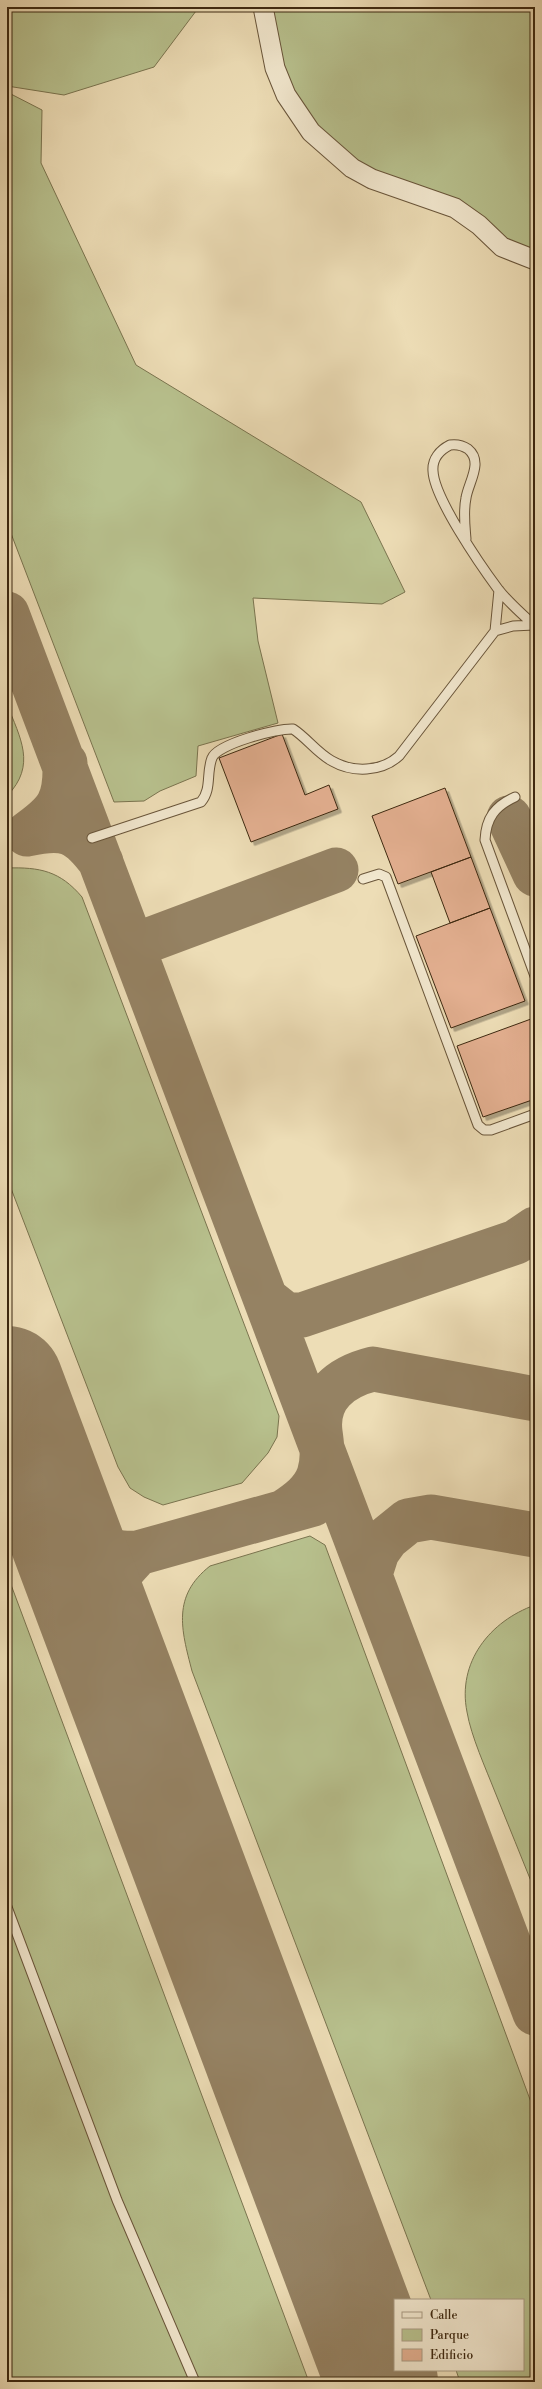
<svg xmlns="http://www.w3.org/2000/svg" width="542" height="2389" viewBox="0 0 542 2389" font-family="'Libre Bodoni',serif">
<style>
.green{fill:#b8c18e;stroke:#7a744f}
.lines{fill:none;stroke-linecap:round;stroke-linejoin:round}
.taxiway{stroke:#958263;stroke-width:45}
.runway{stroke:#958263;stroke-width:112}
.building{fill:#e4b091;stroke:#3d2810;filter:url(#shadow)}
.service-casing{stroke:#69553a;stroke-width:11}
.minor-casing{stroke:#69553a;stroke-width:21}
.service{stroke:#f3e9d0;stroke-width:9}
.minor{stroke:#f3e9d0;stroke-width:19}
</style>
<defs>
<filter id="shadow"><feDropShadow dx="3.5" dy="3.5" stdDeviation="0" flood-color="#0004"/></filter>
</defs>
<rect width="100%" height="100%" fill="#edddb6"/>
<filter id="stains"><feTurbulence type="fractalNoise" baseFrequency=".005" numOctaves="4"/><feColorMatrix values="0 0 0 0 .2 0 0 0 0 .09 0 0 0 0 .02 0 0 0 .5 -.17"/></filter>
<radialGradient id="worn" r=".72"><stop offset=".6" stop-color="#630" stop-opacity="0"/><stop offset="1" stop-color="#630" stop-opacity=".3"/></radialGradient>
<!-- green -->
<path class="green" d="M7,7H199L154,67L64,95L7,86Z
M263,7H535V258L479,225L371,179L294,112Z
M7,92L42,110L41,163L136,365L361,502L405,592L382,604L253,598L258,641L278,723L198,746L196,776L160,791L144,801L114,802L7,523Z
M7,704C20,738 37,765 7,796Z
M7,868C40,867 60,871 82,897L279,1416L277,1437L268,1453L242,1483L163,1505L144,1497L130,1488L118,1467L7,1178Z
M310,1536L325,1545L535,2113V2382H460L456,2370H523V2300H431L192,1671C181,1629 172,1596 210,1566Z
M7,1574L309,2382H7Z
M535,1605V1891C522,1858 508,1825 495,1792C486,1769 471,1736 467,1712C457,1662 490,1621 535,1605Z"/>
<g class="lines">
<!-- taxiway -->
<path class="taxiway" d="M7,614L535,2013
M65,763C66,802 58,812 27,834C65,826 77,830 101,862
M509,818L535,874
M133,946L336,870
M267,1300L286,1315H302L516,1242L535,1229
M55,1510C70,1526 94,1548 116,1552C123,1554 131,1553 138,1553C131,1561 121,1570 117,1579C102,1609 111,1643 117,1674
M284,1512C299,1502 313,1492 319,1475C324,1459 322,1447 320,1432C316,1396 341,1377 373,1369L535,1399
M138,1553L313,1504
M370,1574L377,1552L387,1538L408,1521L431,1517L535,1535"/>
<!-- runway -->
<path class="runway" d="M7,1382L382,2382"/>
</g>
<!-- building -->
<path class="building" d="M282,734L305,795L329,785L338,809L251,842L219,758Z
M445,788L471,857L398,884L372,816Z
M471,857L490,908L450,923L431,872Z
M490,908L525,1001L451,1028L416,936Z
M531,1019L535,1029V1099L483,1117L457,1046Z"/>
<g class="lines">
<defs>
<path id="service" d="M466,539C465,526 463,512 466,498C468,483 484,462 468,449C462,445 457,444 450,445C440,450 432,459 433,471C434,498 481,566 498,589C508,602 523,615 535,626
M495,631L513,626L534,625
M515,797C495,806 486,818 485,840L535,976
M92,838L201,802C212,789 206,773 212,758C217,744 278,728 293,729C307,738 317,753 332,761C353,773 381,772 399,756L495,631L499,590
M363,879L379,874L386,877L478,1125L484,1130H491L535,1114
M7,1907L117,2200L195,2382"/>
<path id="minor" d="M263,7L275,68L286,95L311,132L352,168L372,179L455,208L479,225L502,247L535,260"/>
</defs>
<!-- service casing -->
<use href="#service" class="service-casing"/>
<!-- minor casing -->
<use href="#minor" class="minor-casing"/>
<!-- service -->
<use href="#service" class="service"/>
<!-- minor -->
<use href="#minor" class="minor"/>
</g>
<!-- margin -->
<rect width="542" height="2389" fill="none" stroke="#edddb6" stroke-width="24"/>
<rect x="8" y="8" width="526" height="2373" fill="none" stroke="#3d2810" stroke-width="2"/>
<rect x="12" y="12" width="518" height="2365" fill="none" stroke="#3d2810"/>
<!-- legend -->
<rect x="394" y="2299" width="130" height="72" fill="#f3e9d0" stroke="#aa9c83"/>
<rect x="402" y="2312" width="20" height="6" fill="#f3e9d0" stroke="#aa9c83"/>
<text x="430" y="2319" font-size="12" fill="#3d2810">Calle</text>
<rect x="402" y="2329" width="20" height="12" fill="#b8c18e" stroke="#aa9c83"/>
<text x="430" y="2339" font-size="12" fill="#3d2810">Parque</text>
<rect x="402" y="2349" width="20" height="12" fill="#e4b091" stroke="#aa9c83"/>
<text x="430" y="2359" font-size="12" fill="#3d2810">Edificio</text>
<rect width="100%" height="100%" filter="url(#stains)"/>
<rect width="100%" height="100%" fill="url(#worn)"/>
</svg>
